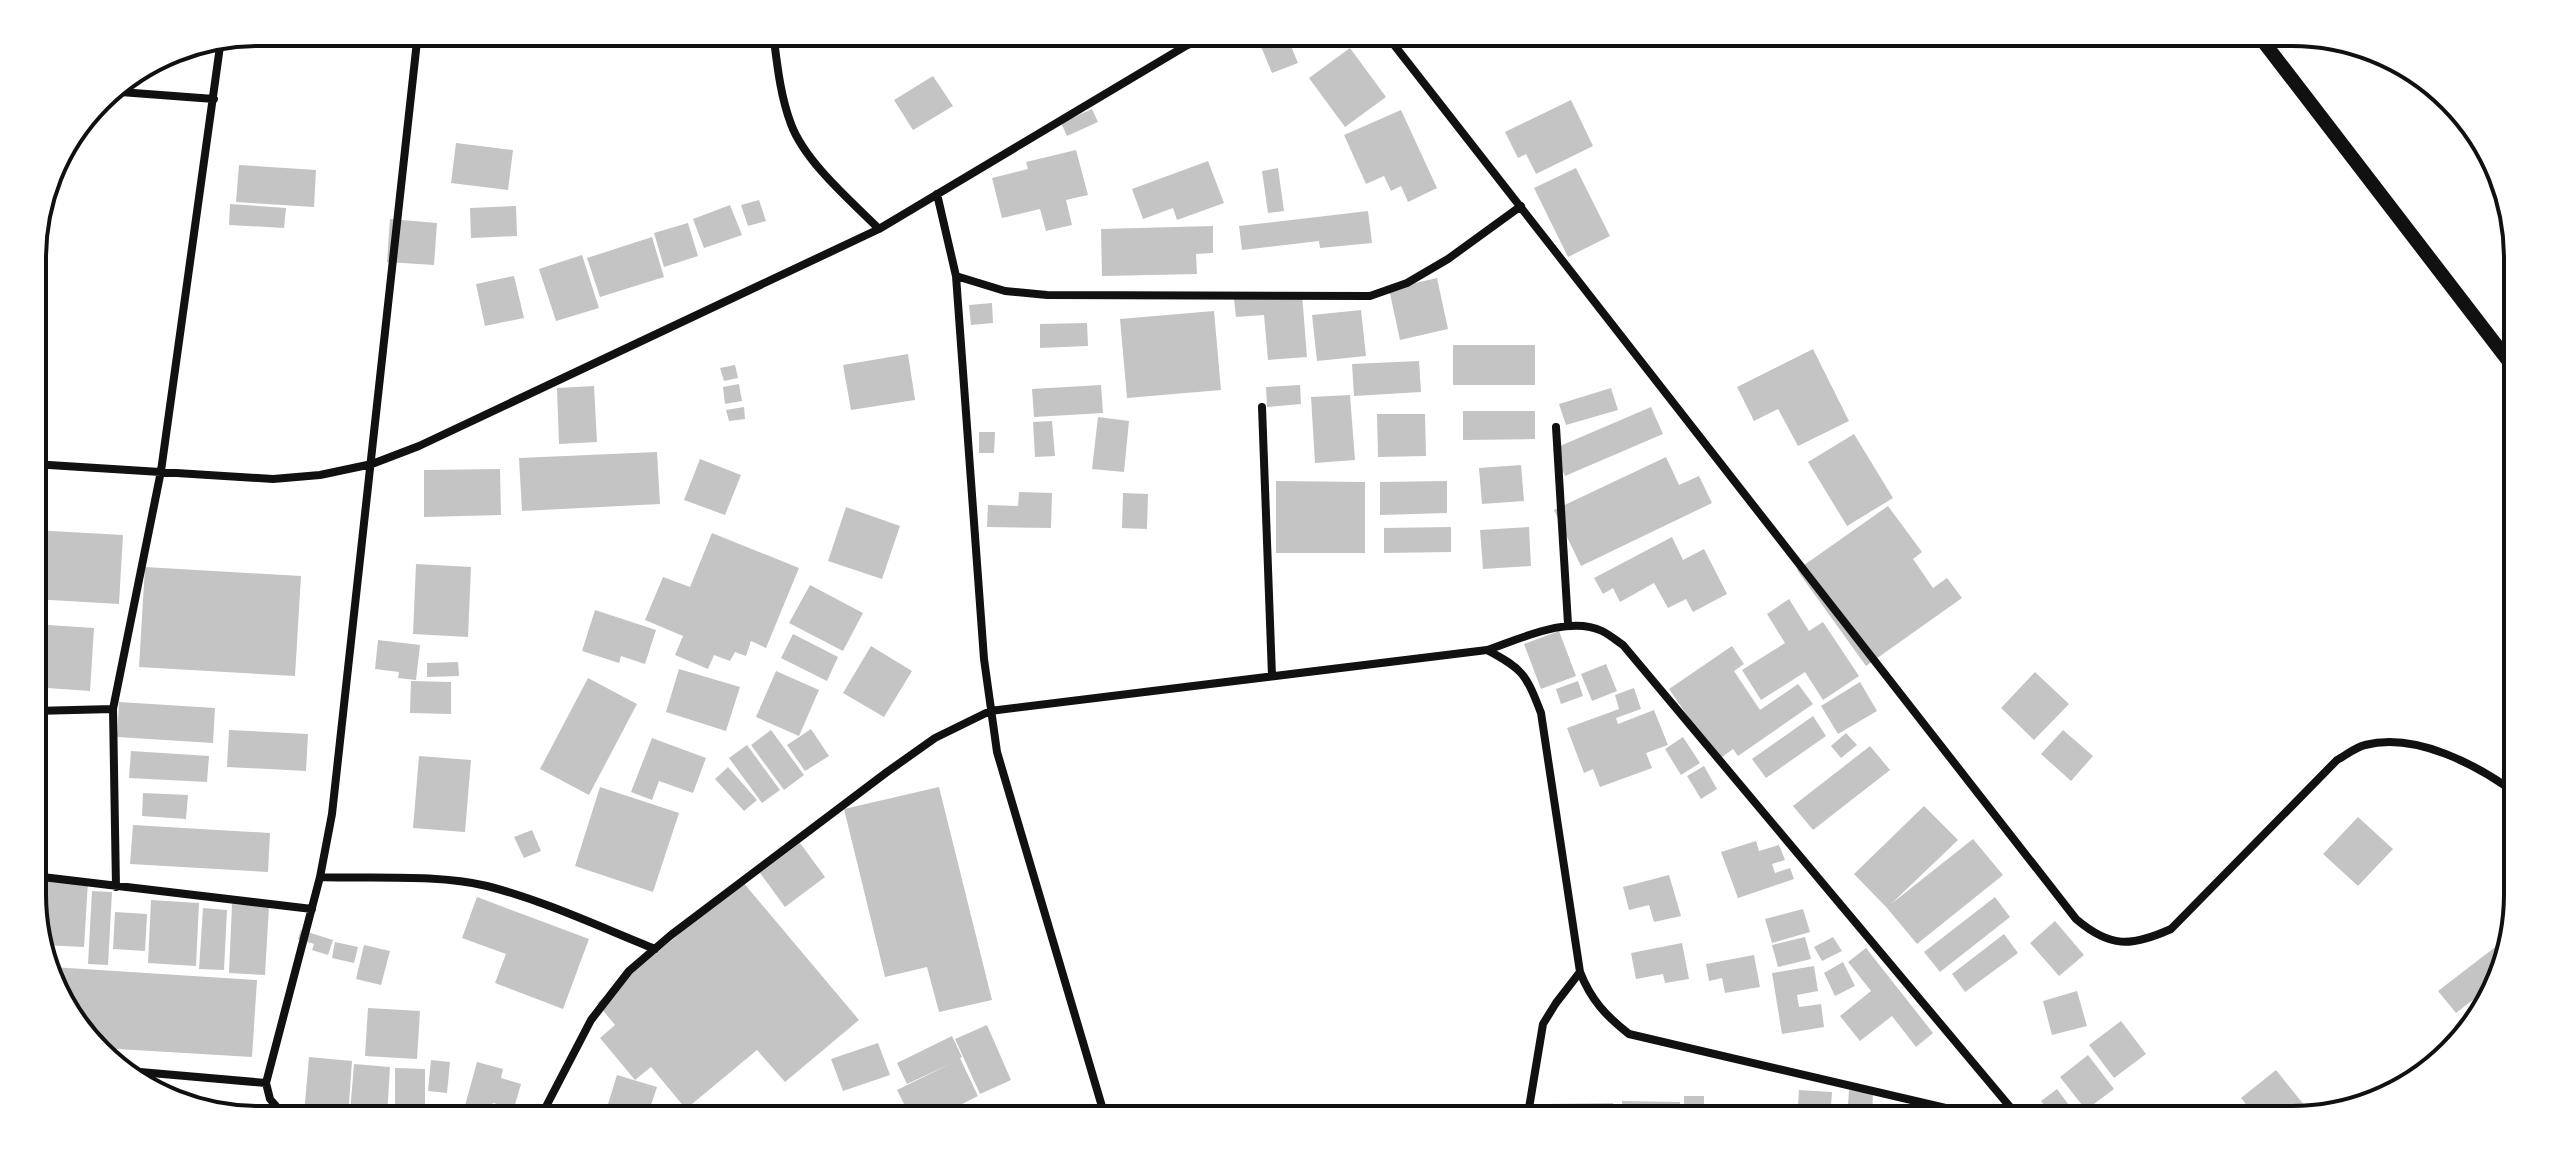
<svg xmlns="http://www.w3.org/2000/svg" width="2550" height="1152" viewBox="0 0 2550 1152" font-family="'Asap Condensed',sans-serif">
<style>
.building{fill:#c4c4c4}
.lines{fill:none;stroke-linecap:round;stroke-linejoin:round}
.minor{stroke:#111;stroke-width:8}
.tertiary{stroke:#111;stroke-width:14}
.rim{fill:none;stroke:#111;stroke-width:4}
</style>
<rect width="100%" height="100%" fill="#fff"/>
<!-- building -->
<path class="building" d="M1255,32H1285L1298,63L1272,73Z
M1350,48L1386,97L1345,127L1309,78Z
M933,76L953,106L913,130L894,100Z
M1571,100L1593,146L1536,174L1526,154L1518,158L1505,132Z
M1092,109L1098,122L1067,136L1061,123Z
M1401,110L1437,188L1408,202L1401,186L1391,191L1384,176L1366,184L1344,135Z
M456,143L513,150L508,190L451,183Z
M1076,150L1088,195L1066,200L1072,225L1046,231L1040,209L1002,218L992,178L1028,169L1026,162Z
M1208,161L1224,203L1177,220L1173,208L1143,219L1132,189Z
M239,165L316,170L314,207L236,202Z
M1278,168L1284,211L1268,213L1262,171Z
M1576,168L1610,236L1568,257L1534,188Z
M759,200L766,221L748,226L741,205Z
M230,204L286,208L284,228L229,225Z
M730,205L742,235L704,248L693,219Z
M516,206L517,236L471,238L470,208Z
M1368,211L1372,243L1320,248L1319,241L1242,250L1239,226Z
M390,219L437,223L434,265L387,262Z
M688,223L698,256L664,267L654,233Z
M1213,226V253L1196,254L1197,274L1102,276L1101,229Z
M652,237L664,277L600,297L587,258Z
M582,255L599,308L556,321L539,269Z
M514,276L524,318L485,326L476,284Z
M1437,278L1448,329L1400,340L1389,289Z
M1302,294L1307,357L1268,360L1264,315L1236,317L1234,299Z
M992,303L993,323L971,325L969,305Z
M1361,310L1366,356L1317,361L1312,315Z
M1214,311L1221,390L1127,398L1120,319Z
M1087,323L1088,346L1040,348V324Z
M1453,345H1535V385H1453Z
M1813,349L1849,421L1798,446L1778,409L1754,421L1737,387Z
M908,354L915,400L851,410L843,365Z
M1419,361L1421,392L1354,396L1352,364Z
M735,365L738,378L724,381L720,368Z
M739,384L742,401L725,404L723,387Z
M1101,385L1103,413L1034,417L1032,389Z
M1300,385L1301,404L1267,407L1266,387Z
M594,386L597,442L559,444L557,388Z
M1611,388L1618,410L1566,425L1559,404Z
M1350,395L1355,460L1315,463L1311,397Z
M744,407L745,419L729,421L726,410Z
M1651,407L1663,434L1565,476L1553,449Z
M1463,411H1535V439L1463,440Z
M1377,414H1425L1426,456L1378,457Z
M1098,417L1129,421L1124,472L1092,469Z
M1052,421L1055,456L1035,457L1033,422Z
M979,432H995L994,453H979Z
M1854,434L1893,498L1847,526L1808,462Z
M657,452L660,504L522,511L519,458Z
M1666,457L1679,485L1699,476L1712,503L1581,566L1554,510Z
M700,459L741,475L725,515L684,500Z
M1521,465L1524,501L1482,504L1479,468Z
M500,469L501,515L424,517V470Z
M1276,481L1365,482V553H1276Z
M1447,481V513L1380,515V482Z
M1019,492L1052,493L1051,528L987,527L988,505L1018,506Z
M1123,493L1148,494L1147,529L1122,528Z
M1888,506L1922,552L1913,559L1933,588L1947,578L1962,598L1866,666L1797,570Z
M846,507L900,526L882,579L828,561Z
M1451,527V552L1384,553V528Z
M1529,527L1531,566L1483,569L1480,530Z
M33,530L123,535L119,604L33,599Z
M712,533L799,568L766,648L751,641L746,656L735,652L730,661L714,655L708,669L675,655L683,636L645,620L663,577L690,587Z
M1672,537L1683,560L1704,549L1727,594L1693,612L1686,599L1668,608L1654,583L1620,602L1613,588L1603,594L1594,578Z
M416,564L471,567L468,637L413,634Z
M145,567L301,576L295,676L139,667Z
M810,585L863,613L843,651L789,623Z
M1789,599L1809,631L1823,622L1859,676L1823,700L1805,672L1761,700L1742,670L1785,643L1767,614Z
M595,610L656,630L645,664L621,656L619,663L582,651Z
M33,624L94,628L90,691L33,687Z
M1559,631L1576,676L1541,689L1524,644Z
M793,634L838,657L827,681L781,658Z
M378,640L420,645L416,680L398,678L399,672L375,669Z
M871,646L912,671L884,717L843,693Z
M1732,646L1744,664L1734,671L1760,710L1798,684L1813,704L1738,756L1733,749L1718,760L1669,689Z
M458,662L459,676L427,677V663Z
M1606,664L1617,691L1592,701L1581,674Z
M679,669L740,687L726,731L666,712Z
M776,671L819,690L799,736L756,717Z
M2035,672L2069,704L2034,740L2001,708Z
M588,678L637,704L589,795L540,769Z
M411,681L451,682V714L410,713Z
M1578,681L1583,696L1561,704L1556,689Z
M1860,682L1877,711L1838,734L1821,706Z
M1634,688L1641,709L1616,718L1618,724L1654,710L1668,745L1646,753L1652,768L1600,787L1593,769L1584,773L1567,728L1619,709L1615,695Z
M119,702L215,708L213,743L117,737Z
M1813,716L1826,736L1766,778L1752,759Z
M811,729L829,756L805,771L787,745Z
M229,730L308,734L306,771L227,767Z
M771,730L804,775L784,790L751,745Z
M2063,730L2093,756L2071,781L2041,754Z
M1846,733L1857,745L1841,758L1831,746Z
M1683,737L1700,763L1681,775L1665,749Z
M652,738L706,758L693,793L659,781L652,800L631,792Z
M747,745L780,790L762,803L729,758Z
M1870,746L1890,770L1813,830L1793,806Z
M131,751L209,756L207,782L129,778Z
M419,756L471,760L465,832L413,828Z
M1704,766L1717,789L1701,799L1687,776Z
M728,767L757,800L744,811L715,779Z
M600,787L679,813L653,892L575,866Z
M939,787L992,1000L939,1012L927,967L885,977L844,809Z
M143,793L188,795L186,819L142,816Z
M1924,806L1958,840L1891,904L1973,839L2003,875L1917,944L1887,908L1854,874Z
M2358,817L2393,849L2358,886L2323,854Z
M133,825L270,833L268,872L130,864Z
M532,830L541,851L524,858L514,837Z
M1756,841L1759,851L1779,845L1785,860L1772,864L1775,873L1790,868L1794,879L1738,898L1721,852Z
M800,843L825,877L785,907L760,873Z
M1669,875L1681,916L1654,922L1649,905L1629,910L1623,887Z
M47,878L88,881L84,947L43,945Z
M742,881L859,1020L785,1082L757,1050L686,1109L651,1067L635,1080L600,1038L615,1025L597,1003Z
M34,882L39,883L36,930L34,924Z
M92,891L112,892L108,965L88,964Z
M477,897L589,939L563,1009L495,983L506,954L462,938Z
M1995,897L2010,917L1940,972L1924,952Z
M151,900L199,903L196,966L148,963Z
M232,904L269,906L265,975L229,973Z
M203,908L227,910L224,970L199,969Z
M1803,909L1810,932L1772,943L1765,919Z
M115,912L147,914L145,951L113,949Z
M2055,921L2084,955L2059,976L2030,943Z
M301,930L333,940L328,955L312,950L314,944L298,939Z
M2004,934L2018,953L1965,992L1952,974Z
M1805,937L1811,959L1778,967L1772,945Z
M1833,937L1842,951L1822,961L1814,947Z
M2507,938L2509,940L2501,981L2488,997L2483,992L2456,1013L2438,991Z
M335,942L358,947L354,963L332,958Z
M1682,943L1689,979L1665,983L1663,974L1636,979L1631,953Z
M364,945L390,951L381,985L356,979Z
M1866,948L1933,1033L1916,1047L1892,1016L1860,1041L1840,1016L1871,991L1848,962Z
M1754,955L1760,987L1725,993L1722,978L1709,981L1706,964Z
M1843,962L1855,986L1835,996L1824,973Z
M1814,966L1818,991L1797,995L1799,1007L1821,1004L1824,1027L1782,1034L1772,973Z
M52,967L257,980L252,1057L100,1048L78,1031Z
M2077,991L2087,1026L2052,1035L2043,1001Z
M368,1008L420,1011L417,1059L365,1056Z
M2121,1021L2146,1054L2114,1078L2089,1045Z
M987,1025L1011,1080L980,1094L955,1039Z
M952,1036L962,1057L960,1058L978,1096L934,1118L929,1109L911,1118L897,1090L952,1063L907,1084L897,1063Z
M878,1043L890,1075L843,1091L831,1059Z
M2088,1055L2114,1089L2086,1110L2060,1077Z
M309,1057L352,1061L348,1118L304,1114Z
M431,1060L450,1062L447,1093L428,1091Z
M477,1062L503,1069L501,1078L521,1084L514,1108L493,1103L489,1120L463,1113Z
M354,1064L390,1067L387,1116L350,1113Z
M395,1068L425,1069V1108H395Z
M2276,1070L2313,1116L2306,1120H2235L2249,1108L2241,1098Z
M617,1075L657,1087L646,1120H603Z
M2057,1089L2077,1116L2072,1120H2055L2041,1101Z
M1799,1090L1832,1092L1830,1120H1797Z
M1849,1090L1873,1092L1872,1120H1847Z
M1684,1096H1704V1120H1684Z
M1622,1101L1680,1102V1120H1623Z
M1613,1103L1614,1120L1546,1119L1545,1104Z
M1029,1104L1040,1120H1006Z
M1883,1110L1905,1111L1904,1120H1882Z"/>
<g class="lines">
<!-- minor -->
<path class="minor" d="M773,32C777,63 780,95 791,124C805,162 851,201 879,229
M1181,32L1188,45
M1384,32L2076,919C2110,948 2131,947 2171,929L2337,760C2346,755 2356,747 2365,745C2416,732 2478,765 2518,795
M418,36L465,32
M107,91L214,99
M937,194L956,276L984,659L997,752L1106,1120
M33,270L37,227
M956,276L1005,291L1047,295L1370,296L1407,283L1448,259L1521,206
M1262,407L1272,676
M1556,427L1568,624
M33,464L273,479L320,475L372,464L419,446L879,229L1209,32
M1487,650C1520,639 1569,615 1602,631C1610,635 1617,641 1623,645L2021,1120
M34,711L113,709
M34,876L312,909
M320,877C373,879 436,874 487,886C545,901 600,927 655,949
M116,887L113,709L161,471L221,39
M133,1074L140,1072L266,1083
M2400,1088L2403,1083
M288,1120L270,1099L266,1083L320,877L332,814L418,32
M539,1120L591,1020L629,971L671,935L887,772L935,738L990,711L1487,650C1523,669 1526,674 1541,713L1580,972C1591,1000 1606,1016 1629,1034L1997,1120
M1527,1120L1543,1024L1556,1003L1580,972"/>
<!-- tertiary -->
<path class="tertiary" d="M2256,32L2517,372"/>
</g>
<!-- crop -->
<path d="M0 0H2550V1152H0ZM258 46H2292A212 212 0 0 1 2504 258V894A212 212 0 0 1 2292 1106H258A212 212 0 0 1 46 894V258A212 212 0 0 1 258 46Z" fill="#fff" fill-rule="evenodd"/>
<path class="rim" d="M258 46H2292A212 212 0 0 1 2504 258V894A212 212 0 0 1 2292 1106H258A212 212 0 0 1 46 894V258A212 212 0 0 1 258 46Z"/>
</svg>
